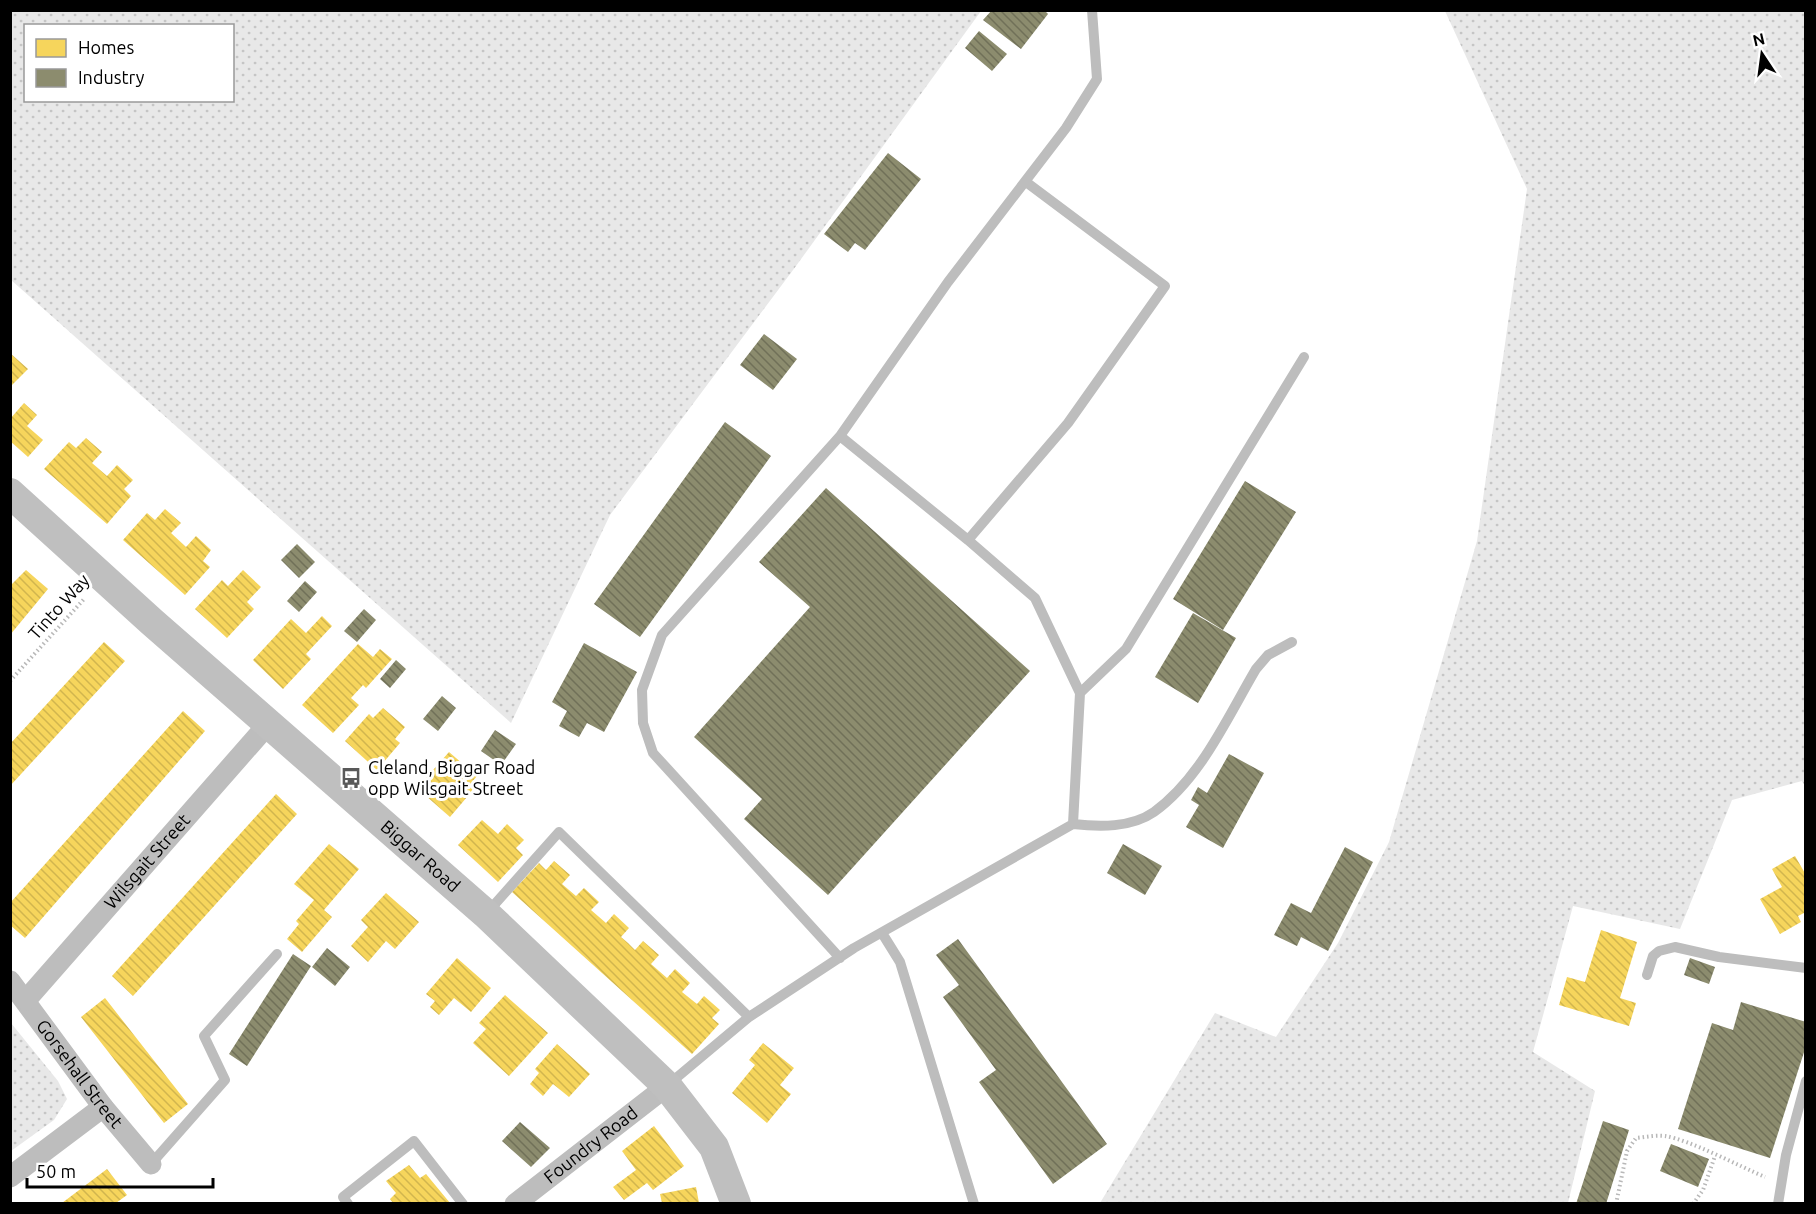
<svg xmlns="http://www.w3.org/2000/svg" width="1816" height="1214" viewBox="0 0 1816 1214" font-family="Ubuntu,sans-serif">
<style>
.grass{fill:url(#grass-dots);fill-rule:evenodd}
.homes{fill:url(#homes-back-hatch)}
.industry{fill:url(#industry-back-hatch)}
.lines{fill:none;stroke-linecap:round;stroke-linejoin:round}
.path{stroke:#b8b8b8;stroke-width:4;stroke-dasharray:1.5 3;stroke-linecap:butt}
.lane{stroke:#bdbdbd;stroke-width:10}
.street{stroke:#bdbdbd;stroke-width:21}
.secondary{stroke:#bfbfbf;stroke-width:30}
.labels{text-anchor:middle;stroke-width:6;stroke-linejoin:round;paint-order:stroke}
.street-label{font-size:18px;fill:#000;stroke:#fff}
.poi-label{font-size:18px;fill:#000;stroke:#fff;text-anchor:start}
</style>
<defs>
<pattern id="grass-dots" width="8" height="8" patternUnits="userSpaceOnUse" patternTransform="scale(1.5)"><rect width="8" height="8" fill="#e8e8e8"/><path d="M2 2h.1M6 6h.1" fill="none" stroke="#c5c5c5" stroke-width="1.8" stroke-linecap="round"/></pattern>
<pattern id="homes-back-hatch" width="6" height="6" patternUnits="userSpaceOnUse" patternTransform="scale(1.5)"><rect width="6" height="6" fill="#f6d55c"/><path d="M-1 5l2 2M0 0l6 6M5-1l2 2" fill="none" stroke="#d1b54e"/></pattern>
<pattern id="industry-back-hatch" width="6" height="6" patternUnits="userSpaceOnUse" patternTransform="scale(1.5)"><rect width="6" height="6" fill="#8c8c6e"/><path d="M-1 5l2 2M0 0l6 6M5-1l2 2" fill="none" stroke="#707058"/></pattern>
</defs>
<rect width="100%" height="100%" fill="#fff"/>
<!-- grass -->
<path class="grass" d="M11,10H981V11L796,266L610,515L511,723L11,280ZM26,26H232V100H26Z
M1445,11H1805V786L1802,781L1732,800L1680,929L1573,906L1533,1052L1595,1091L1568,1203H1100L1215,1013L1276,1037L1338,943L1389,842L1477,541L1527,189Z
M11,1023L58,1081L67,1099L54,1120L11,1151Z"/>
<!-- homes -->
<path class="homes" d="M10,353L28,369L10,387Z
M24,403L37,415L27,426L43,440L28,457L10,441V419Z
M86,438L102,452L92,463L107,476L117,465L133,480L124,489L131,496L107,524L44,469L69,442L76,448Z
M165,509L181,523L171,533L186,547L196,536L211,550L203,561L210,567L185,595L123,540L147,513L155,520Z
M26,570L48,589L10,635V586Z
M243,570L261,587L247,602L254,609L227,638L195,609L222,580L228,586Z
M322,616L332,626L306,654L311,659L283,689L253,660L291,619L306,633Z
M104,642L125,661L10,786V744Z
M358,644L373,657L380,649L392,659L366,688L363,685L351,698L359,705L333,733L302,705Z
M383,708L405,727L395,739L400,743L377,770L345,741L369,714L373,718Z
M183,711L205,731L25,938L10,925V903Z
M449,752L477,776L469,786L473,790L450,817L417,788Z
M276,794L297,814L133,996L112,976Z
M482,820L498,834L507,824L524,840L516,848L523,855L498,882L458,845Z
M329,844L359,869L324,910L332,917L302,952L287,939L299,924L296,921L314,900L294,884Z
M1795,856L1806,875V912L1798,916L1801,922L1780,934L1760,899L1782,887L1772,869Z
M554,861L570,875L562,884L576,896L584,888L599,902L591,910L606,923L614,914L629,928L621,937L628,943L635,950L643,941L659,955L651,964L667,978L675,969L690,983L682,992L697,1004L704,996L720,1010L712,1018L719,1024L692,1054L512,892L539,863L546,870Z
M386,893L419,922L395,949L386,941L368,962L351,946L368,927L361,920Z
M1601,930L1637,942L1620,998L1636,1003L1629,1026L1559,1005L1567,977L1585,982Z
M457,958L491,988L471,1012L454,998L439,1015L430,1007L435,1001L426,994Z
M505,995L548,1033L509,1076L473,1043L486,1029L479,1023Z
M105,998L188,1104L164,1123L81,1017Z
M763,1043L794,1068L780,1085L791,1094L767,1123L732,1093L755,1065L749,1060Z
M557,1044L590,1074L569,1097L553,1084L543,1096L530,1084L539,1073L535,1069Z
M654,1126L684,1166L653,1190L647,1183L624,1200L613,1187L636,1170L622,1151Z
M409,1165L420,1178L426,1174L450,1203H393L390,1199L396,1193L386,1181Z
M107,1169L127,1195L116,1203H62Z
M696,1187L699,1203H662L660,1194Z"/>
<!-- industry -->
<path class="industry" d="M992,10H1044L1048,14L1021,49L983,20Z
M979,31L1007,54L992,71L965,48Z
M888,153L921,179L865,250L855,243L848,252L824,234Z
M764,334L797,359L773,390L740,365Z
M725,422L771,456L640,637L594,604Z
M1245,481L1296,512L1223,630L1173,599Z
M826,488L1030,671L828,895L744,819L762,799L694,737L810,607L759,562Z
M297,544L315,562L299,578L281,560Z
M305,581L317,592L299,612L287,601Z
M364,609L376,620L357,642L344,631Z
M1193,613L1236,638L1198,703L1155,677Z
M584,643L637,672L604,732L587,723L579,737L559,726L567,711L552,702Z
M396,660L406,669L390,688L380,679Z
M442,696L456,708L438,731L423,719Z
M495,730L516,744L501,765L481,751Z
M1229,754L1264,773L1223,848L1186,827L1199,805L1191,800L1198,787L1207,793Z
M1123,844L1162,866L1145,895L1107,873Z
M1345,847L1373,862L1328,951L1301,937L1297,946L1274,935L1291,903L1311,913Z
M958,939L1107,1144L1053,1184L979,1082L996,1070L943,997L959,985L936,955Z
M327,948L350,967L335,986L312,967Z
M293,954L311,966L247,1066L229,1054Z
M1690,958L1715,967L1709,984L1684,975Z
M1741,1002L1806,1022V1046L1770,1158L1678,1129L1712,1023L1733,1030Z
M1603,1121L1629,1130L1606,1204H1576Z
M520,1122L550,1148L531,1167L502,1141Z
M1671,1144L1709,1159L1698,1187L1660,1171Z"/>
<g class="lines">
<!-- path -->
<path class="path" d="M10,681L85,598
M1616,1204L1627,1151L1636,1138C1646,1137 1655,1135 1665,1136C1690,1140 1739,1166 1765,1177
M1693,1204L1703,1190L1715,1156"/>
<!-- lane -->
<path class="lane" d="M840,436L948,282L1066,128L1097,79L1092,10
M968,540L1068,423L1165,286L1026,182
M1080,693L1126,649L1304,357
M486,914L559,832L749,1017L854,948L1073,824C1099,827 1131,828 1154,812C1201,778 1227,718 1256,669L1268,655L1292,642
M882,933L900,962L974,1204
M840,958L653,753L643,723L642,690L662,635L840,436L968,540L1035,598L1080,693L1073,824
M1647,975L1653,956L1659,951L1675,947L1719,957L1806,968
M669,1084L749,1017
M151,1164L225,1080L204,1036L277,954
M348,1204L343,1197L414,1141L463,1204
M1778,1204L1786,1155L1806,1081"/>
<!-- street -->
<g class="street">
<path id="s1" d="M10,981L103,1107L151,1164"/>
<path id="s2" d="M26,1000L270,722"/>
<path d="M10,1177L103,1107"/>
<path id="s3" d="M515,1204L667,1086"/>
</g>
<!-- secondary -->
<path class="secondary" id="s4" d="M10,493L152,622L486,914L667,1086L714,1147L736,1204"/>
</g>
<!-- icons -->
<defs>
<symbol id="bus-bare" viewBox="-9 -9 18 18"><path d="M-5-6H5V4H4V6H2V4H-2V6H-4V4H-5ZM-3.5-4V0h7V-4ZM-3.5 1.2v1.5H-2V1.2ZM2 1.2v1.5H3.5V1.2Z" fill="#595959" stroke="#fff" stroke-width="2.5" paint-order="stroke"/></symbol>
</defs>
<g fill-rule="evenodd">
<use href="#bus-bare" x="336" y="763" width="30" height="30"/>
</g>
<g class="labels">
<!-- street labels -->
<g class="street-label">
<text transform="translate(59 607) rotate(-48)" y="6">Tinto Way</text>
<text dy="6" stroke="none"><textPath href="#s4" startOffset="548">Biggar Road</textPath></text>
<text dy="6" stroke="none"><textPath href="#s2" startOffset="184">Wilsgait Street</textPath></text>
<text dy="6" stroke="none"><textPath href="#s1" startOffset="116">Gorsehall Street</textPath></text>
<text dy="6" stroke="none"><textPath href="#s3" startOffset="96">Foundry Road</textPath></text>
</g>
<!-- poi labels -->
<g class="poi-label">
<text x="368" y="774">Cleland, Biggar Road<tspan x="368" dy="21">opp Wilsgait Street</tspan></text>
</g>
</g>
<!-- border -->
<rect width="1816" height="1214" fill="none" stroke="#000000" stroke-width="24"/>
<!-- legend -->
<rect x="24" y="24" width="210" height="78" fill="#ffffff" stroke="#999999" stroke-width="1.5"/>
<rect x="36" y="39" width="30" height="18" fill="#f6d55c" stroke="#999999" stroke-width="1.5"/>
<text x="78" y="54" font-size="18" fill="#000000">Homes</text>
<rect x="36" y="69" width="30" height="18" fill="#8c8c6e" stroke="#999999" stroke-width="1.5"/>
<text x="78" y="84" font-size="18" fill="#000000">Industry</text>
<!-- north arrow -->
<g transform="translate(1762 54) rotate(347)" stroke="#ffffff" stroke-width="4.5" paint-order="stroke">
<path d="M0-4.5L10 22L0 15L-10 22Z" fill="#000000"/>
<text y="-9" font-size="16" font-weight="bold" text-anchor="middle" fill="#000000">N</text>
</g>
<!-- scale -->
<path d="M27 1178v9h186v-9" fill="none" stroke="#000000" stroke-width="3"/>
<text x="36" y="1178" font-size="18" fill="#000000" stroke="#ffffff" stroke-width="4.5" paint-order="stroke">50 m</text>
</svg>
